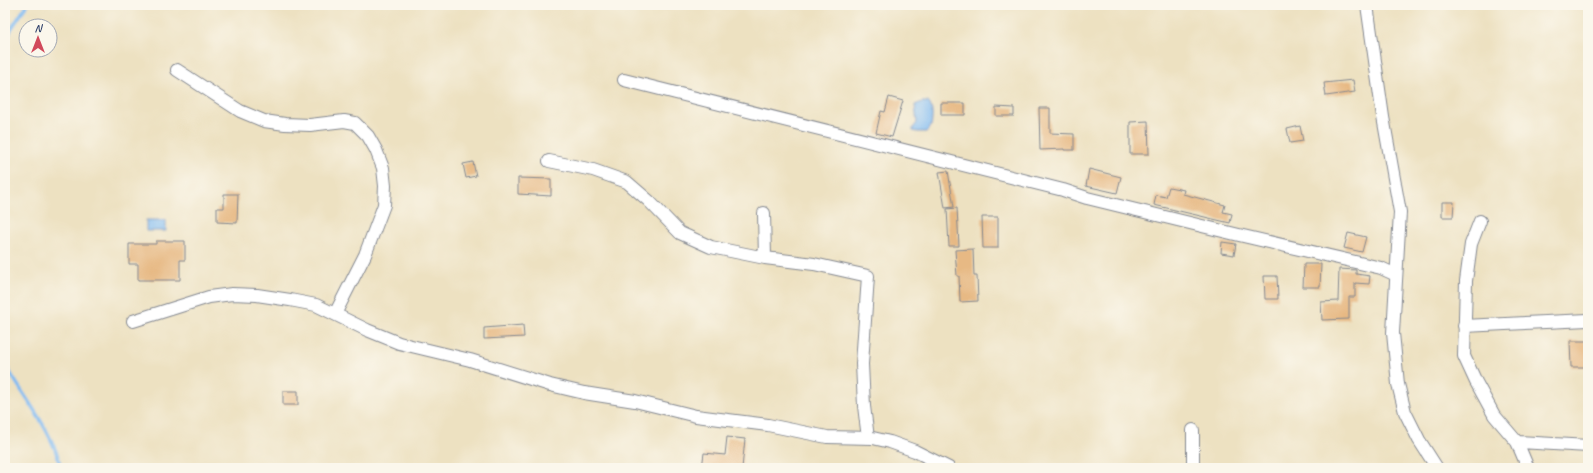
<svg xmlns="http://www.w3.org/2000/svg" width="1593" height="473" viewBox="0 0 1593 473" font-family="Caveat,sans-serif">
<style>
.water{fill:#81bbf2;stroke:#4e75a8}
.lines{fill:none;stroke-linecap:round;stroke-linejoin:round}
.stream{stroke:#81bbf2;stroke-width:3.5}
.building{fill:#e7b984}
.minor-casing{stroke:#848890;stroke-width:14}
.minor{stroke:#fff;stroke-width:12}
</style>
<rect width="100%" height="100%" fill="#fbf7ec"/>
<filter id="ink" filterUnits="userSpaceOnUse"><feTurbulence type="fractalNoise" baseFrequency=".025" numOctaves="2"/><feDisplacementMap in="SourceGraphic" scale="8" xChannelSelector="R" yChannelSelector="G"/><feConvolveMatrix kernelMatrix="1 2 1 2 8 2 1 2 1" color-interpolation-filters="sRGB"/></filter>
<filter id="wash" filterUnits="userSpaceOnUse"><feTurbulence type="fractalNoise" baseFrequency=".012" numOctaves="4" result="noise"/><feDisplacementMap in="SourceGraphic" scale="16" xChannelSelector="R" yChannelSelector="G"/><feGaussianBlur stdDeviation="0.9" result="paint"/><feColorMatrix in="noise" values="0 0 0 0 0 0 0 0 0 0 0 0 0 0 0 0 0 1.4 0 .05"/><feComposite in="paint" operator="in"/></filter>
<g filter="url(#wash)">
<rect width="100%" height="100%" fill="#ede1c1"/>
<!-- water -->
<path class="water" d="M922,102H928C934,108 932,120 931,127L926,132H917L913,131V128L917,123L915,105Z
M146,220H166V231H146Z"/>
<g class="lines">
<!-- stream -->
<path class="stream" d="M5,44L11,29L27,5
M5,364C24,398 52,429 61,468"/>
</g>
<g id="blocks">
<!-- building -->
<path class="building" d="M1353,80L1355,92L1326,96L1324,83Z
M889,97L903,101L892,137L876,133L881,111L885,112Z
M941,103H965V115H941Z
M996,107L1014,108V116H996Z
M1039,108H1050V133L1074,134V150H1064V149L1040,150Z
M1148,121L1149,154H1130V122Z
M1300,126L1303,141L1290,143L1287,129Z
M473,162L476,176L466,178L463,164Z
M1089,169L1121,177L1117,193L1086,186Z
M948,171L954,207L945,208L939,172Z
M518,178L551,179V196L518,194Z
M1169,187L1184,190L1183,194L1225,205L1223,212L1232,214L1230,223L1154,205L1156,195L1166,197Z
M224,194H238L237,223L217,222V208H224Z
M1442,202H1454L1453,217H1442Z
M957,208L959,246H949L947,209Z
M982,217H998V248H983Z
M1348,233L1366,237L1362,252L1344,248Z
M156,241H185V260H180V280H138V264H129V244H156Z
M1222,242L1236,244L1234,255L1221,253Z
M973,249L974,276H977L978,301L960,302L959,276H957L955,250Z
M1304,264H1321L1320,287H1303Z
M1339,269L1356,270V274L1370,276L1369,284L1355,283V297H1349V319L1322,320L1321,302L1338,301Z
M1264,276H1277L1278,299H1265Z
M523,325L524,337L484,339V328Z
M1570,341H1588V367H1571Z
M283,391H298V405H283Z
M727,437L745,439L742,468H702L704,453L725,455Z"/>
</g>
</g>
<g filter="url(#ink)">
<use href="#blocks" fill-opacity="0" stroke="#848890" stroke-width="1"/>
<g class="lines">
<defs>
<path id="minor" d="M1367,5L1383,117L1400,212L1393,333L1398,384L1405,412L1419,440L1437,468
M177,70L240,111L264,121L285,124L310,125L344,121L355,123L368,136L376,150L383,168L385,186L384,205L365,255L335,314
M624,80L1063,190L1087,198L1239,235L1381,268L1396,275
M549,161L593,170L627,182L649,201L680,233L711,247L765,258L814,264L868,276L862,364L864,406L868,438
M764,213L765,258
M1480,221L1471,244L1466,281L1464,356L1476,382L1494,415L1517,442L1528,468
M133,321L209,297L232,294L257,295L290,300L316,305L367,330L399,343L470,360L550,385L584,393L635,401L696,416L768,425L827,437L873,438L890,442L915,451L949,468
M1464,326L1588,320
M1193,430V468
M1517,442L1588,446"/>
</defs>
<!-- minor casing -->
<use href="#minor" class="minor-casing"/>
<!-- minor -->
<use href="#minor" class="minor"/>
</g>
</g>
<!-- margin -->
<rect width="1593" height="473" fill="none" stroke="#fbf7ec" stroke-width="20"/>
<!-- north arrow -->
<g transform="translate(38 38)"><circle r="19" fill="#fbf7ec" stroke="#a1a7b3"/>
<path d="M0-3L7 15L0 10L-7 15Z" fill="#d1495b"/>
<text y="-6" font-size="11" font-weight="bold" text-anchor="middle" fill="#1b2f5e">N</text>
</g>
</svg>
